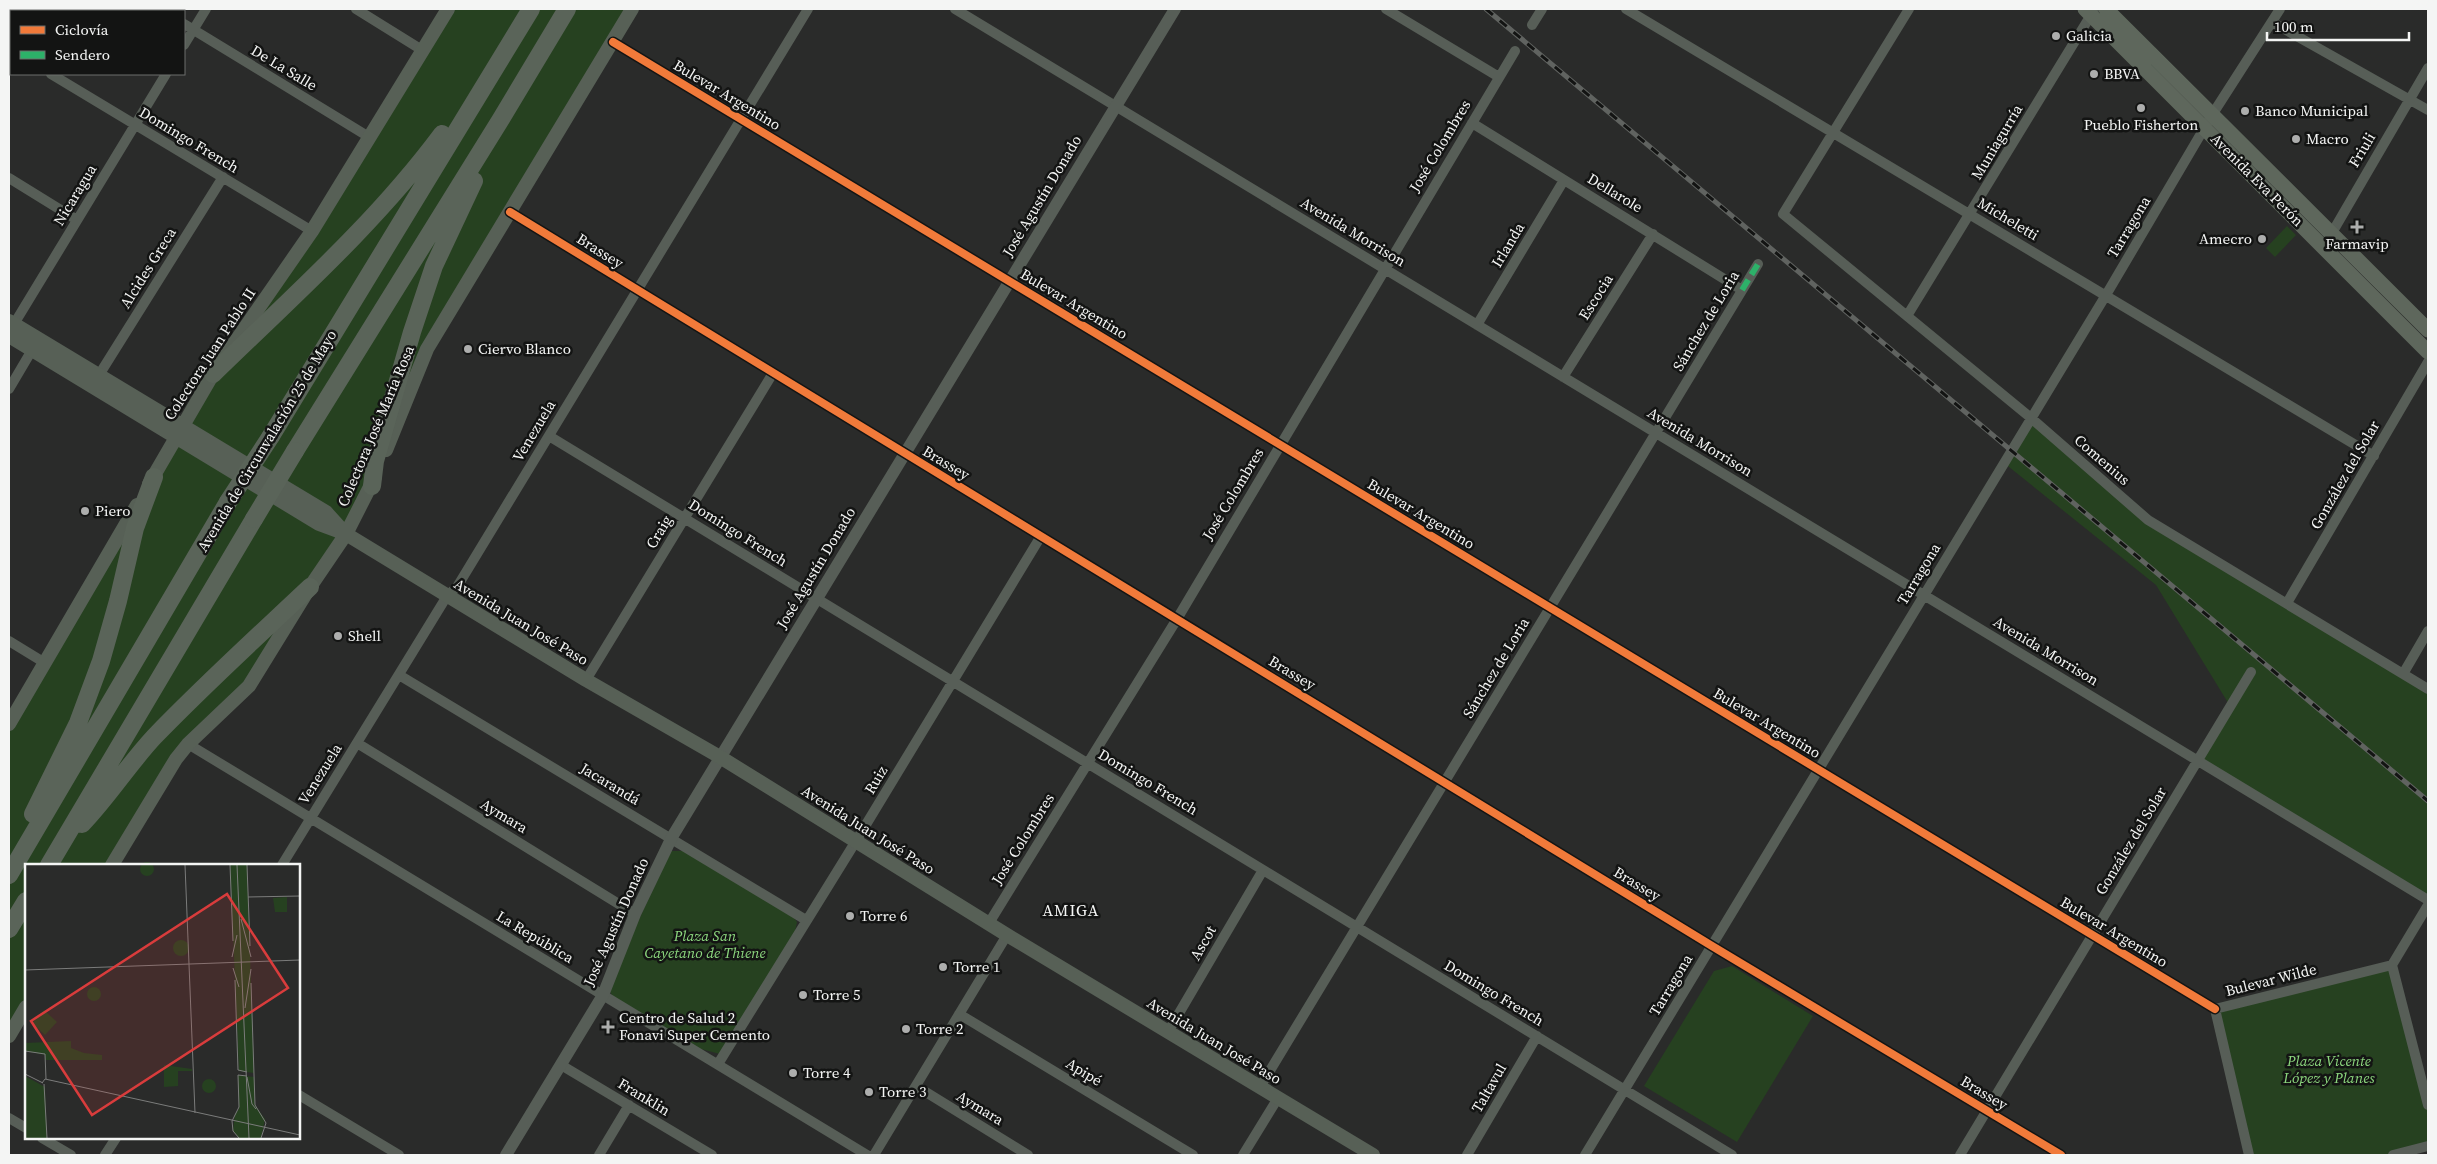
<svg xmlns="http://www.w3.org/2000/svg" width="2437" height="1164" viewBox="0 0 2437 1164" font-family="'Source Serif 4',serif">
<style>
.green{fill:#264120}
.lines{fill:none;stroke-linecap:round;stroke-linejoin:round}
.minor{stroke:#575e57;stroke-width:10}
.tertiary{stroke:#575e57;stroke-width:12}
.secondary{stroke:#576056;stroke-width:14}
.primary{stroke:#5e675c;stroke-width:15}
.motorway{stroke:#5a6459;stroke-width:18}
.rail-casing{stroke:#606360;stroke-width:5}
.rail{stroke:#131413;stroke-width:3;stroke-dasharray:9;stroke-linecap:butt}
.motorway-bridge{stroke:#5a6459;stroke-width:18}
.quiet{stroke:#2db169;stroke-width:6;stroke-dasharray:12 6;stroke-linecap:butt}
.cycleway-casing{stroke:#131413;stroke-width:11}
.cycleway{stroke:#f17a3a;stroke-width:8}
.poi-dot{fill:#adaead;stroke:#131413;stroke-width:2}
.labels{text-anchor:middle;stroke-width:5;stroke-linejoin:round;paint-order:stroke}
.poi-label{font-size:15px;fill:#f4f5f4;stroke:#131413;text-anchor:start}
.street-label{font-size:15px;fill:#f4f5f4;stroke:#131413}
.park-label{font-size:15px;font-style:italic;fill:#8cd77e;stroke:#131413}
.neighbourhood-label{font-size:16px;letter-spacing:1px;fill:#f4f5f4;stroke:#131413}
.inset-road{fill:none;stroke:#7b7c7b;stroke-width:1}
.view{fill:#d93c3c;fill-opacity:0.15;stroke:#d93c3c;stroke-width:2.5}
.inset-edge{fill:none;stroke:#f4f5f4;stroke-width:2.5}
</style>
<rect width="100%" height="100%" fill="#2a2b2a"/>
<!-- green -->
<path class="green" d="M448,9H632L460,291L372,486L249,686L188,744L112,865H26V1007L9,1036V724L154,477Z
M2287,226L2296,235L2275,257L2266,248Z
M2031,418L2148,520L2428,689V900L2197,760L2230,706L2156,585L2004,463Z
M671,851H687L791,914L797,922L795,932L720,1054L693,1047L613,997L609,990L640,917Z
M2392,965L2428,1105V1146L2393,1155H2249L2215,1009Z
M1732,966L1813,1016L1737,1142L1644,1086L1714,971Z"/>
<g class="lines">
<!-- minor -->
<path class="minor" d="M159,9L163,11
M356,9L422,50
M955,9L2428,900
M1386,9L1499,77
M1626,9L2374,456
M1909,9L1783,214L2031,418L2148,520L2428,689
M28,11L30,9
M2272,22L2428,110
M184,24L369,137
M1532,25L1542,9
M613,42L2215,1009
M9,44L11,40
M184,45L206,9
M51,74L312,231
M1472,123L1742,290
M9,178L77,220
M510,212L1712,946L2061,1155
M2329,238L2428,68
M1907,316L2094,10
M1477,325L1564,180
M11,329L166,74
M99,375L223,177
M1563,377L1653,234
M9,389L32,350
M549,436L1732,1155
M2287,603L2428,362
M9,641L45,663
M2403,674L2428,631
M399,675L806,920
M586,680L773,373
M357,743L635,914
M188,744L867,1155
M282,865L447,596L457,587L808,9
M989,923L1177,619L1515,51
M2392,965L2428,1105
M959,1014L1193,1155
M1168,1032L1263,870
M718,1064L856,841L1041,536
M561,1065L712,1155
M916,1086L1028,1155
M1260,1087L1758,264
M299,1095L399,1155
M9,1118L26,1128
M42,1138L71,1155
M105,1155L116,1138
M599,1155L629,1105
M874,1155L1007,935
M1243,1155L1278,1098
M1467,1155L1537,1036
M1585,1155L2106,295L2212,115L2280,9
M1960,1155L2251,672
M2249,1155L2215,1009L2392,965L2428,905
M2393,1155L2428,1146"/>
<!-- tertiary -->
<path class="tertiary" d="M506,1155L603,995L635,914L672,837L1175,9"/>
<!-- secondary -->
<path class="secondary" d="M9,321L326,512L344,532
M9,336L319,524L346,534L586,680L720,757L1007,935L1373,1155
M386,450L427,349L632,9
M149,484L213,374L312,231L448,9
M9,724L137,505
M112,865L176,759L188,744L249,686L310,587L346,534L375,477
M9,1036L26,1007"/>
<!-- primary -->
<path class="primary" d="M2085,9L2428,352
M2106,9L2428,330"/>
<!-- motorway -->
<path class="motorway" d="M213,374C292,297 375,224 442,134
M271,436L531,9
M295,451L501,119L567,9
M372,486L375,461L412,332L434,266L474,181
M33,814L78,723L101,661L118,601L135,528L154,477
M82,824C108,797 128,765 154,737C204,685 258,636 310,587
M49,865L254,519
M9,875L228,502
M9,929L26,901"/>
<defs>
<path id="rail" d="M1486,9L2428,801"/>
</defs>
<!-- rail casing -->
<use href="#rail" class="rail-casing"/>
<!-- rail -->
<use href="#rail" class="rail"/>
<!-- motorway-bridge -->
<path class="motorway-bridge" d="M228,502L271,436
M254,519L295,451"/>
<!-- quiet -->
<path class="quiet" d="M1742,290L1758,264"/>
<defs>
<path id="cycleway" d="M613,42L2215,1009
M510,212L1712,946L2061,1155"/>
</defs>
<!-- cycleway casing -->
<use href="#cycleway" class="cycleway-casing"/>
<!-- cycleway -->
<use href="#cycleway" class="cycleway"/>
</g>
<!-- markers -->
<g class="poi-dot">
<circle cx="2056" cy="36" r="5"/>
<circle cx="2094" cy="74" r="5"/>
<circle cx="2141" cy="108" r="5"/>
<circle cx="2245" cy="111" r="5"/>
<circle cx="2296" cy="139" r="5"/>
<path d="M2354.5 219.5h5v5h5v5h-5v5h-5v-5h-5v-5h5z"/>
<circle cx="2262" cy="239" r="5"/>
<circle cx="468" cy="349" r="5"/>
<circle cx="85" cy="511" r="5"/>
<circle cx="338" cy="636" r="5"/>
<circle cx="850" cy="916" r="5"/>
<circle cx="943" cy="967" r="5"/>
<circle cx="803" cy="995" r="5"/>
<path d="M605.5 1019.5h5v5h5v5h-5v5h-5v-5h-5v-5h5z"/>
<circle cx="906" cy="1029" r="5"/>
<circle cx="793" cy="1073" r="5"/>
<circle cx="869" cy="1092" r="5"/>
</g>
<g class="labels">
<!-- poi labels -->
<g class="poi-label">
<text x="2066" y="41">Galicia</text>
<text x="2104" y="79">BBVA</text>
<text x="2255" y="116">Banco Municipal</text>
<text x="2141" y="130" text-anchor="middle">Pueblo Fisherton</text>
<text x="2306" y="144">Macro</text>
<text x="2252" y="244" text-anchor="end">Amecro</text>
<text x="2357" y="249" text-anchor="middle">Farmavip</text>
<text x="478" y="354">Ciervo Blanco</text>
<text x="95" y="516">Piero</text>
<text x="348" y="641">Shell</text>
<text x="860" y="921">Torre 6</text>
<text x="953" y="972">Torre 1</text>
<text x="813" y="1000">Torre 5</text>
<text x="619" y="1023">Centro de Salud 2<tspan x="619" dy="17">Fonavi Super Cemento</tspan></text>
<text x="916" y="1034">Torre 2</text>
<text x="803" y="1078">Torre 4</text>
<text x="879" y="1097">Torre 3</text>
</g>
<!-- street labels -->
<g class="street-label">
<text transform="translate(284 68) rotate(31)" y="5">De La Salle</text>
<text transform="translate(727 95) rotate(31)" y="5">Bulevar Argentino</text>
<text transform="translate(189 140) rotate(31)" y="5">Domingo French</text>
<text transform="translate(1997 142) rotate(-59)" y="5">Muniagurría</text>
<text transform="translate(1440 146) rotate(-59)" y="5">José Colombres</text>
<text transform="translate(2362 150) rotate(-59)" y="5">Friuli</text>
<text transform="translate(2257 180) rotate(45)" y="5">Avenida Eva Perón</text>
<text transform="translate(1615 193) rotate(31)" y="5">Dellarole</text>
<text transform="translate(75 195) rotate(-59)" y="5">Nicaragua</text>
<text transform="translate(1042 196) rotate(-59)" y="5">José Agustín Donado</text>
<text transform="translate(2008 219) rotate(31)" y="5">Micheletti</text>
<text transform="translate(2129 227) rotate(-59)" y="5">Tarragona</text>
<text transform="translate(1353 232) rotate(31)" y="5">Avenida Morrison</text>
<text transform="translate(1508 245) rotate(-59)" y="5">Irlanda</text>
<text transform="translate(600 251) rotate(32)" y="5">Brassey</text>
<text transform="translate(148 268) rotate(-58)" y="5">Alcides Greca</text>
<text transform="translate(1596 297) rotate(-58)" y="5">Escocia</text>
<text transform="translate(1074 304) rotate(31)" y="5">Bulevar Argentino</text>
<text transform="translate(1706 321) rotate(-59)" y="5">Sánchez de Loria</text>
<text transform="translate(210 354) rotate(-57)" y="5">Colectora Juan Pablo II</text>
<text transform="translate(376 426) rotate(-67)" y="5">Colectora José María Rosa</text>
<text transform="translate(534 431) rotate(-59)" y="5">Venezuela</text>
<text transform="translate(267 441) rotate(-59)" y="5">Avenida de Circunvalación 25 de Mayo</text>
<text transform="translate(1700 442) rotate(31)" y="5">Avenida Morrison</text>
<text transform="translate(2102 460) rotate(41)" y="5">Comenius</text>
<text transform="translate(946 463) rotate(31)" y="5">Brassey</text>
<text transform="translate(2345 475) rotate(-60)" y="5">González del Solar</text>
<text transform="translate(1233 494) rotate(-59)" y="5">José Colombres</text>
<text transform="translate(1421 514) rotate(31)" y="5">Bulevar Argentino</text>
<text transform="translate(659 532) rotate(-59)" y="5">Craig</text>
<text transform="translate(738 533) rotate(32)" y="5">Domingo French</text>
<text transform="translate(816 568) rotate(-59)" y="5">José Agustín Donado</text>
<text transform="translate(1919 574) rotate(-59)" y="5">Tarragona</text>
<text transform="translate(521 622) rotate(31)" y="5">Avenida Juan José Paso</text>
<text transform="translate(2046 651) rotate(31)" y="5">Avenida Morrison</text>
<text transform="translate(1496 668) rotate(-59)" y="5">Sánchez de Loria</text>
<text transform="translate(1292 673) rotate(31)" y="5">Brassey</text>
<text transform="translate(1767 723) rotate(31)" y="5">Bulevar Argentino</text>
<text transform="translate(320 774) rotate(-58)" y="5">Venezuela</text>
<text transform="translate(876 780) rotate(-59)" y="5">Ruiz</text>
<text transform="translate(1148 782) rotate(31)" y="5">Domingo French</text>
<text transform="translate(610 784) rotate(31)" y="5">Jacarandá</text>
<text transform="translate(504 816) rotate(31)" y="5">Aymara</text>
<text transform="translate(868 830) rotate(32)" y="5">Avenida Juan José Paso</text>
<text transform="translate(1023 839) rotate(-58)" y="5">José Colombres</text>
<text transform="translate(2131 841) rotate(-59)" y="5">González del Solar</text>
<text transform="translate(1637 884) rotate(31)" y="5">Brassey</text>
<text transform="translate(616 922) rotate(-66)" y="5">José Agustín Donado</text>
<text transform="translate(2114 932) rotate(31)" y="5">Bulevar Argentino</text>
<text transform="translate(535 937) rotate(31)" y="5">La República</text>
<text transform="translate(1203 943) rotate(-60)" y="5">Ascot</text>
<text transform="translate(2271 980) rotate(-14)" y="5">Bulevar Wilde</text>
<text transform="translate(1671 985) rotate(-59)" y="5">Tarragona</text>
<text transform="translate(1494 993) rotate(31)" y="5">Domingo French</text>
<text transform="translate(1214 1041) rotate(31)" y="5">Avenida Juan José Paso</text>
<text transform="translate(1084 1072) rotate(31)" y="5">Apipé</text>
<text transform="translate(1489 1088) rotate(-60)" y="5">Taltavul</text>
<text transform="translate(1984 1093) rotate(31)" y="5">Brassey</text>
<text transform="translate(644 1097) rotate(31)" y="5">Franklin</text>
<text transform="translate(980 1108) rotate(31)" y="5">Aymara</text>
</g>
<!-- park labels -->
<g class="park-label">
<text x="705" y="941">Plaza San<tspan x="705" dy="17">Cayetano de Thiene</tspan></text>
<text x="2329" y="1066">Plaza Vicente<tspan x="2329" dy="17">López y Planes</tspan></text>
</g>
<!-- neighbourhood labels -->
<g class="neighbourhood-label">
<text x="1071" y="916">AMIGA</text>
</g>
</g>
<!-- overview -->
<g transform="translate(25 864)">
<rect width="275" height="275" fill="#2a2b2a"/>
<path d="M115 5a7 7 0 1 1 14 0a7 7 0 1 1-14 0ZM205,1H222L229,209L214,207ZM262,33V48H250L248,34ZM148 84a8 8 0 1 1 16 0a8 8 0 1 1-16 0ZM62 130a7 7 0 1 1 14 0a7 7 0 1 1-14 0ZM19,146L32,158L20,171L7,159ZM46,177V184L59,189L77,191V196H20V191L0,187V179ZM139,201L167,205V207H153V222L139,223ZM213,211L229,213L230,241L240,255L236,274H214L208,267L210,250L214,245ZM0,212L20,223L22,274H0ZM177 222a7 7 0 1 1 14 0a7 7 0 1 1-14 0Z" fill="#264120"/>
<path class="inset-road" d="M160,1L170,249M205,1L208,77M212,1L224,274M222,1L225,82M223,33L275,32M216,55L226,93M207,93L212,71M208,104L214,123M0,106L275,96M210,116L213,206L222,208M226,119L230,241L241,259L236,274M220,144L226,105M0,187L20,190L21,215M0,210L18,219M222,213L227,240L231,245M17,219L20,215L275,271M19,220L22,274M214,274L208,267L207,257L214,243L213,211L222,212"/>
<path class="view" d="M202,30L263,124L67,251L6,157Z"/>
<rect width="275" height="275" class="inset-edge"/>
</g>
<!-- border -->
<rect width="2437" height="1164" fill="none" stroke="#f4f5f4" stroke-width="20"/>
<!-- legend -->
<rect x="10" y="10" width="175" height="65" fill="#131413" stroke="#6d6e6d"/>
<rect x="20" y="26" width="25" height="8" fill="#f17a3a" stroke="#6d6e6d"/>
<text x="55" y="35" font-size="15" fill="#f4f5f4">Ciclovía</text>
<rect x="20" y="51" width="25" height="8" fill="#2db169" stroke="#6d6e6d"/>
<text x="55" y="60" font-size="15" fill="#f4f5f4">Sendero</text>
<!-- scale -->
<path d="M2267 32v8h142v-8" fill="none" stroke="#f4f5f4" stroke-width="2.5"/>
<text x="2274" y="32" font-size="15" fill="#f4f5f4" stroke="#131413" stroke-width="4" paint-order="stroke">100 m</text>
</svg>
